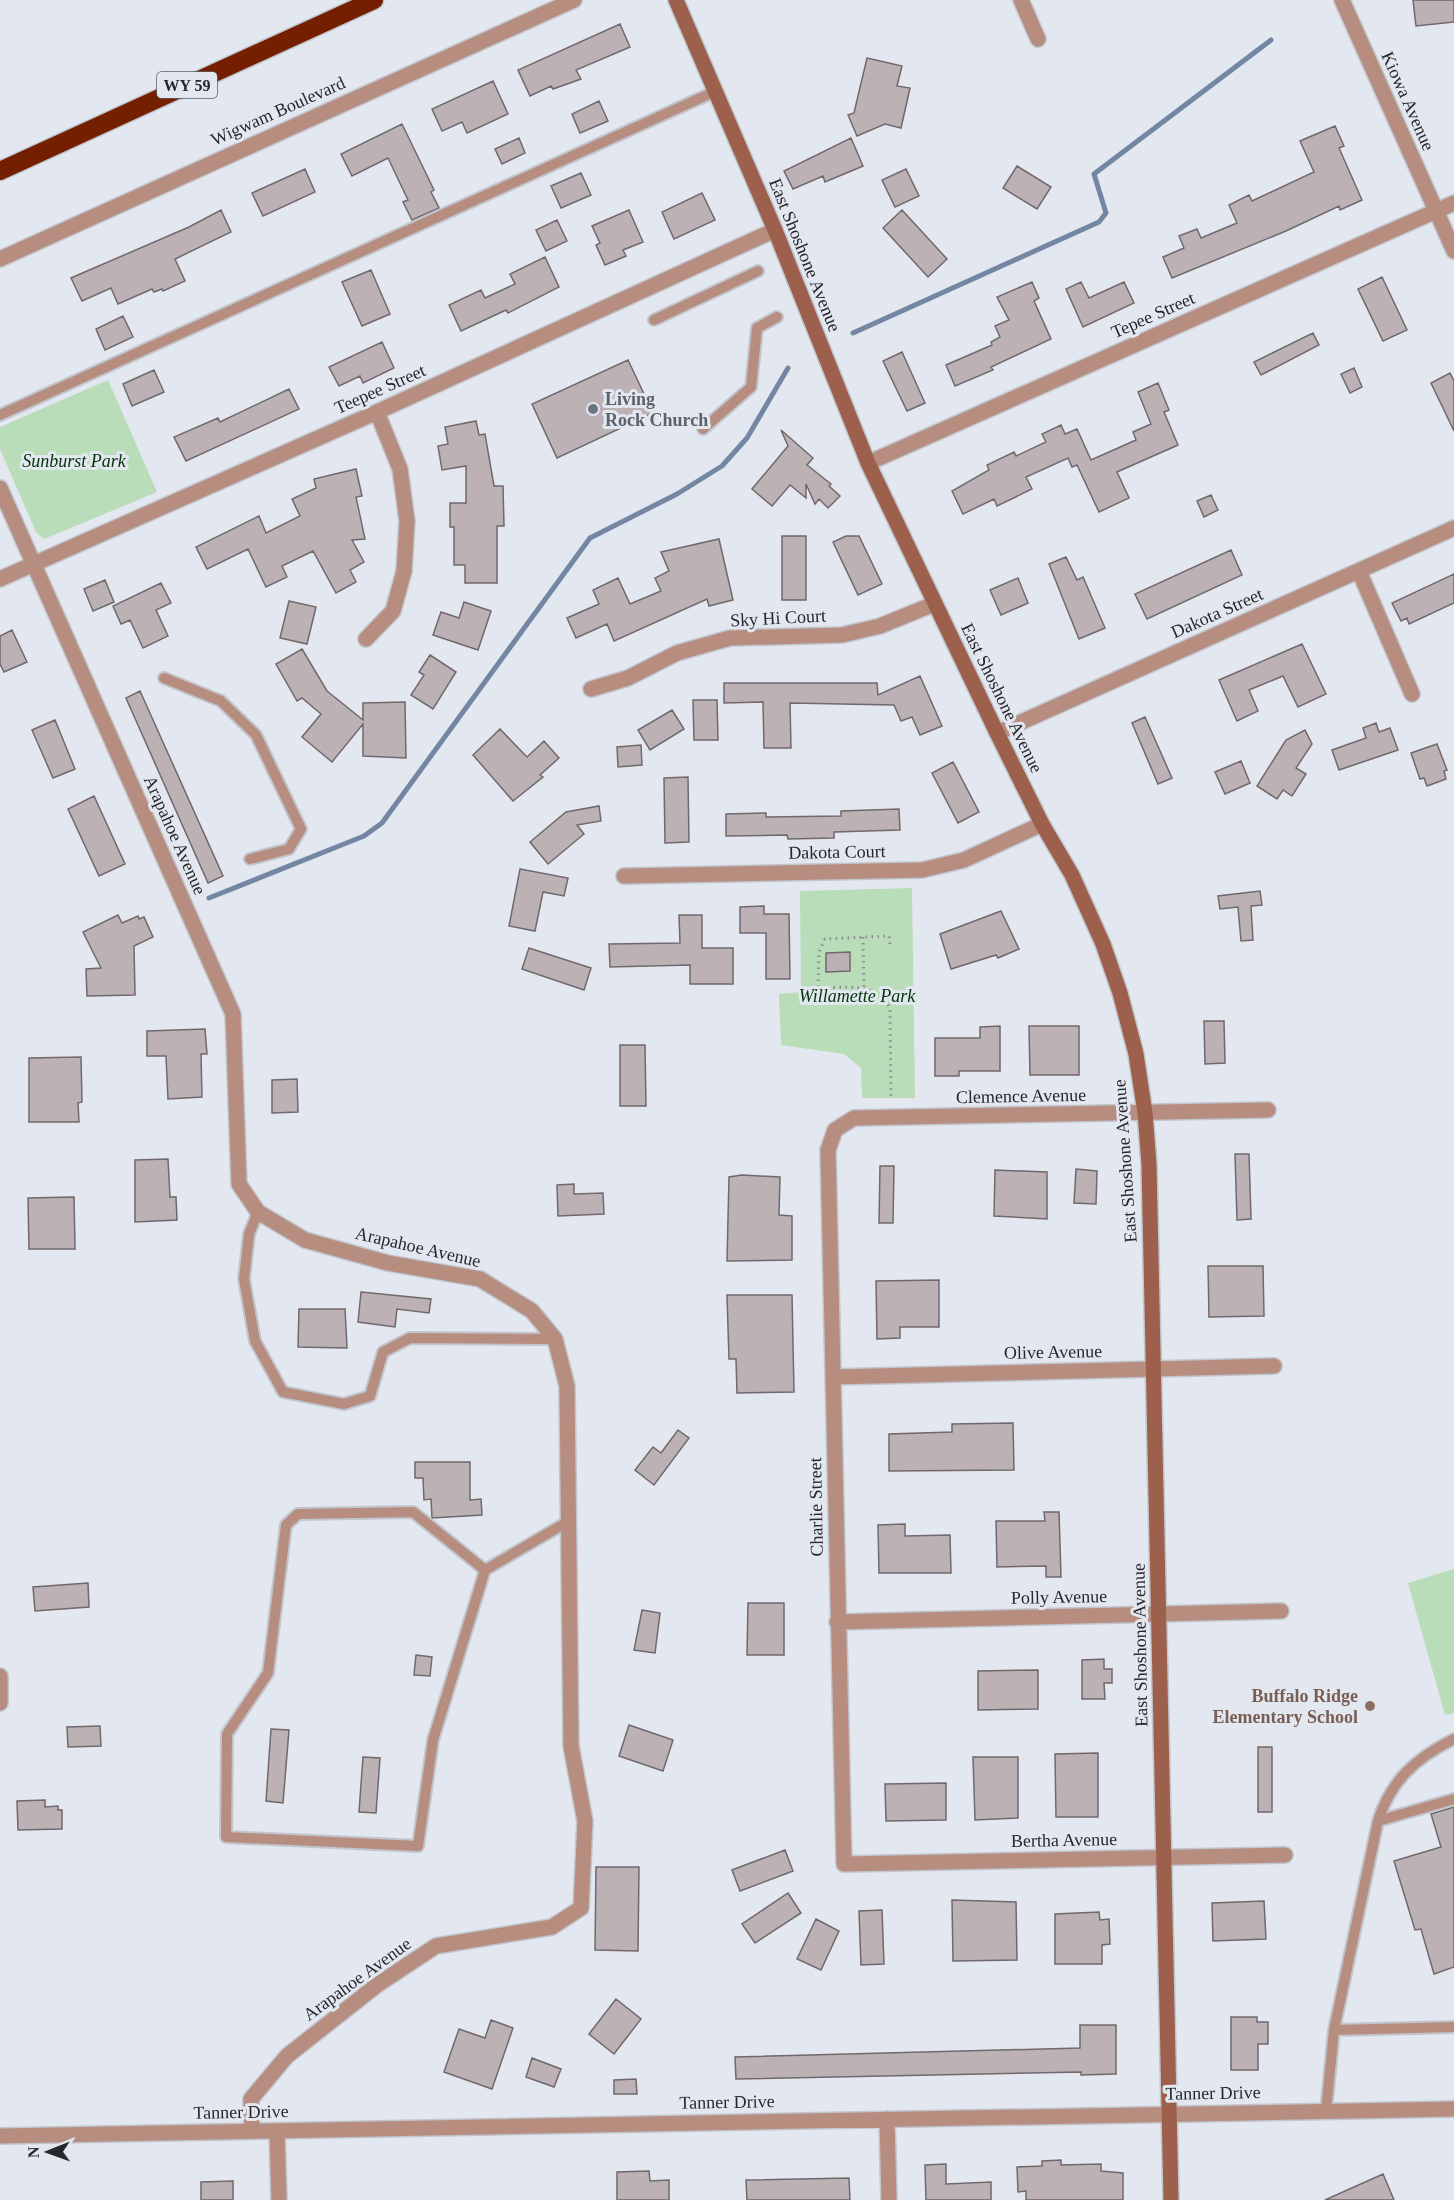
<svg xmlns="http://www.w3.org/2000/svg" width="1454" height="2200" viewBox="0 0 1454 2200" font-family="'Times New Roman',serif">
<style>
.green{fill:#b9dcb9}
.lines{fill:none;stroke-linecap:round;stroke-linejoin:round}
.stream{stroke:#7386a2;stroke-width:5}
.building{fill:#bcb2b6;stroke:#71686c;stroke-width:1.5}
.lane-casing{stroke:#c1c5cd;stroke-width:14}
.street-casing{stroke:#c1c5cd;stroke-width:18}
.secondary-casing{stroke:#c1c5cd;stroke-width:18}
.highway-casing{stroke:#c1c5cd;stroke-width:21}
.path{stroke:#8a8d93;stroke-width:3;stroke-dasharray:1.5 4.5;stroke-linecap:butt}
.lane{stroke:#b78d7f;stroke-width:10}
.street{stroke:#b78d7f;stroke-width:15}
.secondary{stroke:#9c604d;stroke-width:15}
.highway{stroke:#741f00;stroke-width:18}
.worship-dot{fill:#6b7280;stroke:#e3e7f0;stroke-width:2}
.education-dot{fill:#8d6e63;stroke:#e3e7f0;stroke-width:2}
.labels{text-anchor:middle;stroke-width:6;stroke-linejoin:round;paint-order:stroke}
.shield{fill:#e3e7f0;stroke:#5f6166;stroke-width:1.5}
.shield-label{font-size:16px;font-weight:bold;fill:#27282b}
.street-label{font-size:18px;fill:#27282b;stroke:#e3e7f0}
.worship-label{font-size:18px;font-weight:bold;fill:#5b616d;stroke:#e3e7f0;text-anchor:start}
.park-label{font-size:18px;font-style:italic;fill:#003606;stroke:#e3e7f0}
.education-label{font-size:18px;font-weight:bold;fill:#785e54;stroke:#e3e7f0;text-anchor:end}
</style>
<rect width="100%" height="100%" fill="#e3e7f0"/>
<!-- green -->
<path class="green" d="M108,380L157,492L44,539L36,532L0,449V427Z
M912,888L915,1098H862L861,1068L844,1054L781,1045L779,994L801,992L800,891Z
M1454,1569V1713L1445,1715L1408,1583Z"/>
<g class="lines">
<!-- stream -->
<path class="stream" d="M853,333L1099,222L1106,213L1094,174L1271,40
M209,898L364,836L382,823L590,538L677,494L722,466L747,438L788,368"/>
</g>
<!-- building -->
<path class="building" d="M1413,0H1454V22L1416,26Z
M620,24L630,47L576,70L581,79L553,89L551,86L530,96L518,70Z
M867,58L902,66L897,86L910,88L901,128L885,124L857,136L848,115L854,113Z
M493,81L508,114L467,133L462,122L442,131L432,109Z
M599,101L608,121L580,133L572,114Z
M402,124L434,190L431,192L439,208L412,220L403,202L408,200L388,158L352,176L341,154Z
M1335,126L1344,146L1339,148L1362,200L1340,210L1339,206L1286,231L1172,278L1163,257L1184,248L1179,236L1197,229L1201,238L1237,223L1229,205L1249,195L1252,201L1314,172L1300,141Z
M519,138L525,153L502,164L495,149Z
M851,138L863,166L825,182L823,176L793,189L784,171Z
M1017,166L1051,187L1037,209L1003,188Z
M305,169L315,192L263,216L252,193Z
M906,169L919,196L895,207L882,180Z
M581,173L591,195L561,208L551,186Z
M702,193L715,220L674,239L662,212Z
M221,210L231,232L175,259L185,281L163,291L162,289L154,292L152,289L118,304L111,288L82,301L71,278L189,227Z
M629,210L643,242L623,250L626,256L605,265L596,245L600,243L592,226Z
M902,210L947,259L928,277L883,228Z
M557,220L567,241L546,251L536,230Z
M545,257L559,287L508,313L506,310L461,331L449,305L481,290L485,298L515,284L510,274Z
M371,270L390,314L362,326L342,282Z
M1382,277L1407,330L1383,341L1358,289Z
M1032,282L1039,298L1034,301L1051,339L991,367L993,370L955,386L946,365L992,345L991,342L1000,337L995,326L1009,320L997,297Z
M1081,282L1089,298L1124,282L1134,303L1083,327L1066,289Z
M123,316L133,337L105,350L96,329Z
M1313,333L1319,345L1261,375L1254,362Z
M382,342L394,368L363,383L360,376L339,386L329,367Z
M902,352L925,403L907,411L883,361Z
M628,360L653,413L557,458L532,404Z
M1354,368L1362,387L1350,393L1341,374Z
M154,370L164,392L132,406L123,384Z
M1450,373L1454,381V431L1431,383Z
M1158,383L1169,410L1164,412L1178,445L1117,472L1129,498L1099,512L1077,465L1072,467L1068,458L1026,477L1032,489L997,506L994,499L963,514L952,491L989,470L987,465L1014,452L1016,456L1046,442L1042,434L1061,425L1065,434L1077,429L1091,460L1136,440L1133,432L1151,424L1138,392Z
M289,389L299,409L186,461L174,437L218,418L220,422Z
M476,421L479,435L485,434L494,486H503L504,526H497V583H465V565H454V527H450V503H466V466L442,470L438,446L448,444L445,427Z
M781,430L813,458L807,465L831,484L829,486L840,496L828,508L819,499L815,504L806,484V498L790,485L772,506L752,489L788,446Z
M356,469L362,496L356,497L365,539L352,540L364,562L350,570L356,582L336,593L313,551L282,566L287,577L266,587L248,549L207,569L196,547L259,516L266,533L300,516L292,499L316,488L314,479Z
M1211,495L1218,510L1204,517L1197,501Z
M782,536H806V600H782Z
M846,536H859L882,584L858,595L833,542Z
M719,539L733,600L709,606L707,599L614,641L607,624L576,638L567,618L599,604L593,590L618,578L630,604L661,591L655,578L669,571L661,552Z
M1231,550L1242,575L1147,619L1135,594Z
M1066,557L1077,580L1083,577L1105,628L1079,639L1049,564Z
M1454,574V603L1409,624L1407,618L1401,621L1392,603Z
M1018,578L1028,603L1001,615L990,590Z
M105,580L114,602L93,611L84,589Z
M161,583L171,603L156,610L168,636L143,648L130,620L121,624L113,606Z
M289,601L316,607L307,644L280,638Z
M464,602L491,611L478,650L433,635L441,612L459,618Z
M12,630L27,662L4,672L0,664V636Z
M1302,644L1326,694L1298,707L1283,676L1249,690L1258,711L1237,721L1219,680Z
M302,649L327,691L363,720V703L405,702L406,758L363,756V724L332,762L302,737L321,714L302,698L297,701L276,664Z
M430,655L456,672L433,709L411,695L424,675L419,672Z
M920,676L942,726L920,735L912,717L901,721L894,705L790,703L791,748H764L763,702L724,703V683H877L878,695Z
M140,691L223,876L208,883L126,698Z
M693,700H717L718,740H694Z
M672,710L684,729L650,750L638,730Z
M1145,717L1172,778L1158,784L1132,723Z
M55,720L75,769L53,778L32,730Z
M1376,723L1379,732L1390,728L1398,750L1339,770L1332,750L1366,738L1363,728Z
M500,729L527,757L544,741L559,758L540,775L543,777L513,801L473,755Z
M1305,730L1312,744L1296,768L1306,774L1292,796L1283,790L1277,799L1257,786L1286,740Z
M1437,744L1447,770L1444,771L1446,779L1427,786L1424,778L1420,779L1411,753Z
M641,745L642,765L618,767L617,747Z
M1241,761L1250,783L1225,794L1215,772Z
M953,762L979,812L958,823L932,773Z
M688,777L689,842L665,843L664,778Z
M94,796L125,864L99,876L68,809Z
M599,806L601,821L577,825L584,834L548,864L530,842L566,812Z
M899,809L900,830L834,832V838L788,839L787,835L726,836V814L766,813V817L841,816V811Z
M520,869L568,878L564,896L543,892L535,931L509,926Z
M1260,891L1262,905L1251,906L1253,940L1241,941L1238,907L1220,909L1218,896Z
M764,906V914H789L790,979H766V933H740V907Z
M1001,911L1019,949L998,958L996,955L951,969L940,934Z
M118,915L122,923L138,916L139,919L144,917L153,937L134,946L135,995L87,996L86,969L101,968L83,932Z
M679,915H702V948H733V984H690V965L610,967L609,944L680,943Z
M529,948L591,968L584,990L522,969Z
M850,952V971L826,972V953Z
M1204,1021H1224L1225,1063L1205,1064Z
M1000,1026V1071H959V1076H935V1038H980V1027Z
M1029,1026H1079V1075H1030Z
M205,1029L207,1054H201L202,1097L168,1099L166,1056H147V1031Z
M620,1045H645L646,1106H620Z
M81,1057L82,1102L78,1103L79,1122H29V1058Z
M297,1079L298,1112L272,1113V1080Z
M1235,1154H1249L1251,1219L1237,1220Z
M168,1159L170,1197H176L177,1220L135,1222V1160Z
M880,1166H894L893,1223H879Z
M1076,1169L1097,1171L1096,1204L1074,1203Z
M995,1170L1047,1172V1219L994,1216Z
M742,1175L780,1177L779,1215L792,1216V1260L727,1261L729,1177Z
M574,1184V1194L603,1193L604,1214L558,1216L557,1185Z
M74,1197L75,1249H29L28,1198Z
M1208,1266H1263L1264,1316L1209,1317Z
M939,1280V1327H900V1338L877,1339L876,1281Z
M361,1292L431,1299L429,1313L397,1309L395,1327L358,1322Z
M727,1295H792L794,1392L737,1393L736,1359H729Z
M299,1309H345L347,1348L298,1347Z
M1013,1423L1014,1470L889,1471V1434L952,1432V1424Z
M678,1430L689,1438L654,1485L635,1470L653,1447L661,1453Z
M415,1462H470V1500L481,1499L482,1515L432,1518L431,1499L424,1500L423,1478H415Z
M1044,1512H1059L1061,1577H1046V1566L997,1567L996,1521H1045Z
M905,1524V1536L950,1535L951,1573H879L878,1525Z
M88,1583L89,1607L35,1611L33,1587Z
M748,1603H784V1655H747Z
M642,1610L660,1613L655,1653L634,1650Z
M416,1655L432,1657L430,1676L414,1675Z
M1104,1659V1669H1112V1683H1104L1105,1699H1082V1660Z
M1038,1670V1709L978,1710V1671Z
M629,1725L673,1740L663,1771L619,1756Z
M100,1726L101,1746L68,1747L67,1727Z
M271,1729L289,1730L283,1803L266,1801Z
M1258,1747H1272V1812H1258Z
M1098,1753V1817H1056L1055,1754Z
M363,1757L380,1758L376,1813L359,1812Z
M973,1757H1018V1818L975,1820Z
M946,1783V1820L886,1821L885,1784Z
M45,1800V1807L58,1806V1810H62V1829L18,1830L17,1801Z
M1454,1807V1967L1434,1974L1421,1929L1415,1930L1394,1861L1441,1847L1431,1814Z
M785,1850L793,1871L740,1891L732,1870Z
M596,1867H639L638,1951L595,1950Z
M788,1893L801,1913L755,1943L742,1924Z
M952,1900L1016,1902L1017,1960L953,1961Z
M1264,1901L1266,1939L1213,1941L1212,1903Z
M882,1910L884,1964L861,1965L859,1911Z
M1099,1912L1100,1920L1109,1919L1110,1944L1102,1945V1964H1055V1914Z
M816,1919L839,1931L821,1970L797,1959Z
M616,1999L641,2019L614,2054L589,2034Z
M1231,2017H1257V2022H1268V2044H1258V2070H1231Z
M491,2020L513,2028L492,2089L444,2072L459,2029L485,2038Z
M1080,2025H1116V2074L1081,2075V2072L736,2079L735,2057L1080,2048Z
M532,2058L561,2069L554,2087L526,2077Z
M636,2079L637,2094H614V2080Z
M1061,2160V2165L1101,2164V2171L1123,2173V2200H1026V2191L1018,2192L1017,2167L1042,2166V2161Z
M946,2164V2184L991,2182V2200H926L925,2165Z
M649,2171L650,2181L669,2180V2200H617V2172Z
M1383,2174L1394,2200H1325Z
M849,2178L850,2200H747L746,2180Z
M233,2181V2200H201V2182Z"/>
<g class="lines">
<defs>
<path id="lane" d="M654,320L758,271
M0,415L716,91
M703,429L751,387L757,328L777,317
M164,678L221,701L256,735L301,829L289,849L250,859
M258,1212L249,1234L244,1279L255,1341L283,1392L344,1404L370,1396L383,1352L410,1338L555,1339
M485,1570L413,1512L298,1514L286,1525L268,1673L227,1734L226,1837L418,1846L433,1740L485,1570L569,1521
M1378,1821L1454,1799
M1334,2030L1378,1821C1391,1780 1416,1758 1454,1739
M1326,2111L1334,2030L1454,2027"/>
<path id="street" d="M1021,0L1038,39
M1342,0L1454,251
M0,259L574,0
M868,463L1454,203
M0,488L233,1014L239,1184L258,1212L305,1240L388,1263L480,1279L532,1311L555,1339L567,1386L571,1746L585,1821L581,1908L552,1927L436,1946L377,1985L287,2056L251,2099L252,2131
M1359,571L1412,694
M0,579L377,412L775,230
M366,639L393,611L404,571L407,521L400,469L377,412
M591,689L628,678L677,653L730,638L842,635L880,626L934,604
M997,733L1454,528
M624,876L922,870L964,860L1042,824
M1268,1110L854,1118L835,1130L828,1150L844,1864L1285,1855
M833,1377L1274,1366
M837,1622L1281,1611
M0,1676V1703
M887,2119L889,2200
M277,2131L279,2200
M0,2136L1454,2109"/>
<path id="secondary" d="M676,0L775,230L868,463L997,733L1042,824L1072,875L1103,944L1120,993L1136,1054L1145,1113L1149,1164L1171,2200"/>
<path id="highway" d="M0,171L374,0"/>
</defs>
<!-- lane casing -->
<use href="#lane" class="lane-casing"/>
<!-- street casing -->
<use href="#street" class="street-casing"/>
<!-- secondary casing -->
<use href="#secondary" class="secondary-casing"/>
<!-- highway casing -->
<use href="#highway" class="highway-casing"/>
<!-- path -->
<path class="path" d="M863,937L864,989
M890,944L889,936L825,939L819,952L818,988C843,988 878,981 890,1009L891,1100"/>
<!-- lane -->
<use href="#lane" class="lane"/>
<!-- street -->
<use href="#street" class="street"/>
<!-- secondary -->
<use href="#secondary" class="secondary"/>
<!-- highway -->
<use href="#highway" class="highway"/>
</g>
<!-- markers -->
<circle class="worship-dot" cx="593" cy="409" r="6"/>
<circle class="education-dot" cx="1370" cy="1706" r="6"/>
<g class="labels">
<!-- shield labels -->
<rect class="shield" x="157" y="72" width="60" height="26" rx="4.5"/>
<g class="shield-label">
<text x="187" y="91">WY 59</text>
</g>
<!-- street labels -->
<g class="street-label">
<text transform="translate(1408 101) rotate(66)" y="6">Kiowa Avenue</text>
<text transform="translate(278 111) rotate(-24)" y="6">Wigwam Boulevard</text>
<text transform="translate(805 255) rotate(68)" y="6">East Shoshone Avenue</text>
<text transform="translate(1153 315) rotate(-24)" y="6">Tepee Street</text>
<text transform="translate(380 389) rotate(-24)" y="6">Teepee Street</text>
<text transform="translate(1217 613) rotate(-24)" y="6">Dakota Street</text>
<text transform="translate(778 618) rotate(-3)" y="6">Sky Hi Court</text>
<text transform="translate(1002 698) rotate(64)" y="6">East Shoshone Avenue</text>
<text transform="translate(175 835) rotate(66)" y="6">Arapahoe Avenue</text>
<text transform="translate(837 852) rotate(-1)" y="6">Dakota Court</text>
<text transform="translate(1021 1096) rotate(-1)" y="6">Clemence Avenue</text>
<text transform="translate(1125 1161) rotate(-94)" y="6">East Shoshone Avenue</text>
<text transform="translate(418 1247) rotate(13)" y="6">Arapahoe Avenue</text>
<text transform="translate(1053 1352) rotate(-1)" y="6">Olive Avenue</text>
<text transform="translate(816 1507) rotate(-91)" y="6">Charlie Street</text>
<text transform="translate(1059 1597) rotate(-1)" y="6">Polly Avenue</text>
<text transform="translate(1140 1645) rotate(-91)" y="6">East Shoshone Avenue</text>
<text transform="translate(1064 1840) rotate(-1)" y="6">Bertha Avenue</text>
<text transform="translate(357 1979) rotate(-36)" y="6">Arapahoe Avenue</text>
<text transform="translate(1213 2093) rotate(-1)" y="6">Tanner Drive</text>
<text transform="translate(727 2102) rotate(-1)" y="6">Tanner Drive</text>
<text transform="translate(241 2112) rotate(-1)" y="6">Tanner Drive</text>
</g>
<!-- worship labels -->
<g class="worship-label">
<text x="605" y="405">Living<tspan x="605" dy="21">Rock Church</tspan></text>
</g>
<!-- park labels -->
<g class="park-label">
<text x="74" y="467">Sunburst Park</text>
<text x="857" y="1002">Willamette Park</text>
</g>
<!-- education labels -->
<g class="education-label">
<text x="1358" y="1702">Buffalo Ridge<tspan x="1358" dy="21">Elementary School</tspan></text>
</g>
</g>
<!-- north arrow -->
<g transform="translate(48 2152) rotate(269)" stroke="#e3e7f0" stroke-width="4.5" paint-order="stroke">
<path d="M0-4.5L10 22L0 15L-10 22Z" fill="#27282b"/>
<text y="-9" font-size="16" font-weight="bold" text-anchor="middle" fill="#27282b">N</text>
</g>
</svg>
